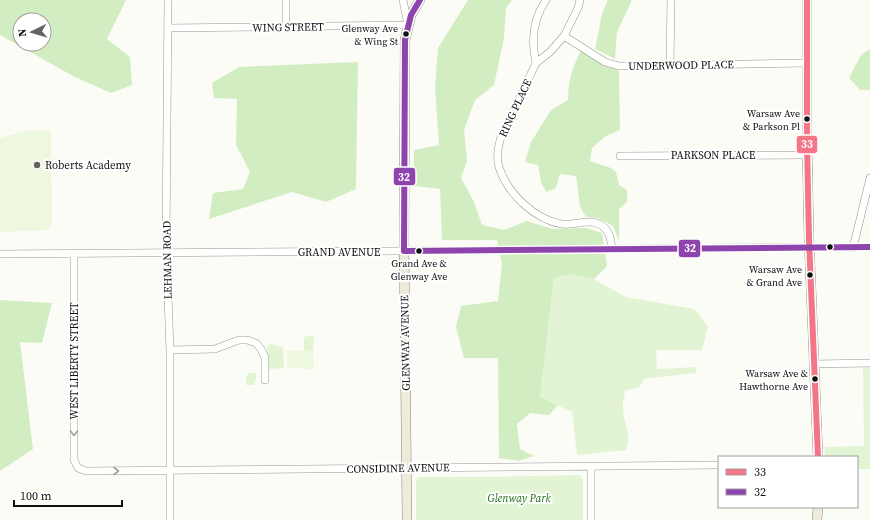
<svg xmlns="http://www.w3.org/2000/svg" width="870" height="520" viewBox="0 0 870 520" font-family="'Source Serif 4',serif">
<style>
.green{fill:#e3f4d4}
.forest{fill:#d2edc1;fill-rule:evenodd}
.pitch{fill:#edf8de}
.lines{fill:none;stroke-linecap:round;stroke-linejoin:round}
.minor-casing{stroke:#969694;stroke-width:8}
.major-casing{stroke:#848481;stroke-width:10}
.minor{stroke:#fffffe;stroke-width:7}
.major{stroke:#eeebda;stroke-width:9}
.bus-1-casing{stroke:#fff;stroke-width:9}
.bus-2-casing{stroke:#fff;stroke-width:9}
.bus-1{stroke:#f57588;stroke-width:6}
.bus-2{stroke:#8e44ad;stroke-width:6}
.oneway{stroke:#9f9f9f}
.bus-dot{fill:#101010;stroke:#fff;stroke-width:1.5}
.poi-dot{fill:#636360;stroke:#fff;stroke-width:1.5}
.labels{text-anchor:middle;stroke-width:4;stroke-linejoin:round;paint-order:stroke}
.bus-label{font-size:10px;fill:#101010;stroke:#fff;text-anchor:end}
.street-label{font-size:11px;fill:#101010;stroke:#fff}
.poi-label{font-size:11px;fill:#101010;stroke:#fff;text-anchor:start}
.park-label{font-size:11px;font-style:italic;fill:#226e19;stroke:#fff}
.line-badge{stroke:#fff;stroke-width:1.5}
.badge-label{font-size:11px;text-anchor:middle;font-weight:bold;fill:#fff}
</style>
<rect width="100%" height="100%" fill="#fcfcf6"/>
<!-- green -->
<path class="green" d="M571,274L594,279L626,297L694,309L708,326L702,350H656L657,369L697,367L696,373L644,379C641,389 634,389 625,390C625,396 622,403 623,409C624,425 632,434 626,450L577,455L572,412L540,397L554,278Z
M314,335L313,350L304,351V337Z
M271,344L283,347L284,368L269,369L267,347L268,345Z
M863,363H870V469H857V457H825L824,447L864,446Z
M249,373H256V379L254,385H246V377Z
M581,475V479L583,478V520H416V480L418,477H480Z"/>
<!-- forest -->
<path class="forest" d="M0,0H126L107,39L130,57L132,85L111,93L73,76L0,35ZM20,20H44V44H20Z
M468,0H512L506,8L504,38L494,85L475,100L464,130L467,161L461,178L474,202L482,225L504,230L527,221L552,229L586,228L602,233L607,266L594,279L571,274L554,278L540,397L558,405L549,415L530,413L517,424L520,449L534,456L519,461L499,458L498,358H464L456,327L461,306L498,301L502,264L497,240H442L440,189L414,186V150L439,145L435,87L438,48Z
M608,0H632L617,32L615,59L595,49L602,14Z
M870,49V90H860L849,78L861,55Z
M581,51L619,71L620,130L606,136L592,148L590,161L611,168L616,172L619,185L627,190V202L619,209V241L613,226L598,218L586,217L580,207L576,176L560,174L556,188L546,192L541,182L538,165L525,162L531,142L551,110L568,100C568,81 572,68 581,51Z
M358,62L356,189L326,202L292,192L209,219L213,193L243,189L250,172L236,145L237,99L214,98L212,83L239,67Z
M0,300L52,303L42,343L20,342L33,449L0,471Z"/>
<!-- pitch -->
<path class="pitch" d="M25,131H51L52,225L48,230L0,232V138Z
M313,350L314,369L287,368V351Z"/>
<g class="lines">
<defs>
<path id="minor" d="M168,0L166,242L170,350V520
M580,0L578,8L564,36L550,52L536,63L501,137C498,147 496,157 499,167C507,193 535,220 562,224C574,226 590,218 601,225C610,231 611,240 612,249
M286,26V0
M168,28L408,25L403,0
M564,36L605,62L619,66L806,63
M536,63C531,41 533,19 546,0
M670,65L671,0
M620,156L807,155
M853,248L870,178
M0,254L393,251L810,247H870
M74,254V460L78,468L86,471L719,465
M170,350L215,349L239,340H247L256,343L261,349L265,357V380
M815,364L870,363
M591,520V467"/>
<path id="major" d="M807,0V144L809,239L818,457
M407,520L404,240L405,40L411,15L420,0
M817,520L818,507"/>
</defs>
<!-- minor casing -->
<use href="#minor" class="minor-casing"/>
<!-- major casing -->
<use href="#major" class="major-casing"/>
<!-- minor -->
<use href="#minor" class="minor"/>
<!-- major -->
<use href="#major" class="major"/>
<defs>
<path id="bus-1" d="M807,0V144L809,239L818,457"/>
<path id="bus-2" d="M420,0L411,15L405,40L404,251L870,247"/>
</defs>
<!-- bus-1 casing -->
<use href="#bus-1" class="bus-1-casing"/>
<!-- bus-2 casing -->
<use href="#bus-2" class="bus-2-casing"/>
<!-- bus-1 -->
<use href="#bus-1" class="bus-1"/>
<!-- bus-2 -->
<use href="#bus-2" class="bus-2"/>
</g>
<!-- one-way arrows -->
<defs><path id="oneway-chevron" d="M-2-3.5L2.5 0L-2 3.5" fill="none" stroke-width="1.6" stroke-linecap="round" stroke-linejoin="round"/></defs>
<g class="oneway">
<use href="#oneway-chevron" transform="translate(74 433) rotate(90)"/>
<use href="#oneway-chevron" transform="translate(116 471)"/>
</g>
<!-- markers -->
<g class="bus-dot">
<circle cx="406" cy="34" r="3.5"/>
<circle cx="807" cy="119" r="3.5"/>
<circle cx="830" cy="247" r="3.5"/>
<circle cx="419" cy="251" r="3.5"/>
<circle cx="810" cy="275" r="3.5"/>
<circle cx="815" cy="379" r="3.5"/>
</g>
<circle class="poi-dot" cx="37" cy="165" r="4"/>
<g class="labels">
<!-- bus labels -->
<g class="bus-label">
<text x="398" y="32">Glenway Ave<tspan x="398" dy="13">&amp; Wing St</tspan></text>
<text x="800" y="117">Warsaw Ave<tspan x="800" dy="13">&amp; Parkson Pl</tspan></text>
<text x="419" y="267" text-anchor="middle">Grand Ave &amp;<tspan x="419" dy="13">Glenway Ave</tspan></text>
<text x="802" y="273">Warsaw Ave<tspan x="802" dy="13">&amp; Grand Ave</tspan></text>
<text x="808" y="377">Warsaw Ave &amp;<tspan x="808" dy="13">Hawthorne Ave</tspan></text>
</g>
<!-- street labels -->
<g class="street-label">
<text transform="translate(288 27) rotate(-1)" y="4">WING STREET</text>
<text transform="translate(681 65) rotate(-1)" y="4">UNDERWOOD PLACE</text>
<text transform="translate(515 108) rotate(-65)" y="4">RING PLACE</text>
<text x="713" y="159">PARKSON PLACE</text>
<text x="339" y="256">GRAND AVENUE</text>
<text transform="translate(167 260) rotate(-91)" y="4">LEHMAN ROAD</text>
<text transform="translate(405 343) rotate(-91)" y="4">GLENWAY AVENUE</text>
<text transform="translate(74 361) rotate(-90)" y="4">WEST LIBERTY STREET</text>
<text transform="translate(398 468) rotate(-1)" y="4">CONSIDINE AVENUE</text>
</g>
<!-- poi labels -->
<g class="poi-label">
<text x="45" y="169">Roberts Academy</text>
</g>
<!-- park labels -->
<g class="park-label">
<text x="519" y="502">Glenway Park</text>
</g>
</g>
<g class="line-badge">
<rect x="796" y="135" width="22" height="19" rx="4" fill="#f57588"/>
<rect x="393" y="167" width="23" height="19" rx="4" fill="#8e44ad"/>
<rect x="678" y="239" width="23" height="19" rx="4" fill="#8e44ad"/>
</g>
<g class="badge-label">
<text x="807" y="148">33</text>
<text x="404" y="181">32</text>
<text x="690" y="252">32</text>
</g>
<!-- legend -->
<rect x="718" y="456" width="140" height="52" fill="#ffffff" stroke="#9f9f9f"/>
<rect x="726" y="469" width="20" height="6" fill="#f57588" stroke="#9f9f9f"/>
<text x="754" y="476" font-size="12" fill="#101010">33</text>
<rect x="726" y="489" width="20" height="6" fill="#8e44ad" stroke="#9f9f9f"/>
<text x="754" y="496" font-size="12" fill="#101010">32</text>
<!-- north arrow -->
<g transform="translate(32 32) rotate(265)"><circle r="19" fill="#ffffff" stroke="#9f9f9f"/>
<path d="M0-3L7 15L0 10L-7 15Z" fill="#636360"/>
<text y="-6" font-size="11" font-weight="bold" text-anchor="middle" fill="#101010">N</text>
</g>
<!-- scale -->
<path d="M14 500v6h108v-6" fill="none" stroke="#101010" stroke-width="2"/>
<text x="20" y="500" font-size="12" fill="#101010" stroke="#ffffff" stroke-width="3" paint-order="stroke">100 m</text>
</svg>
